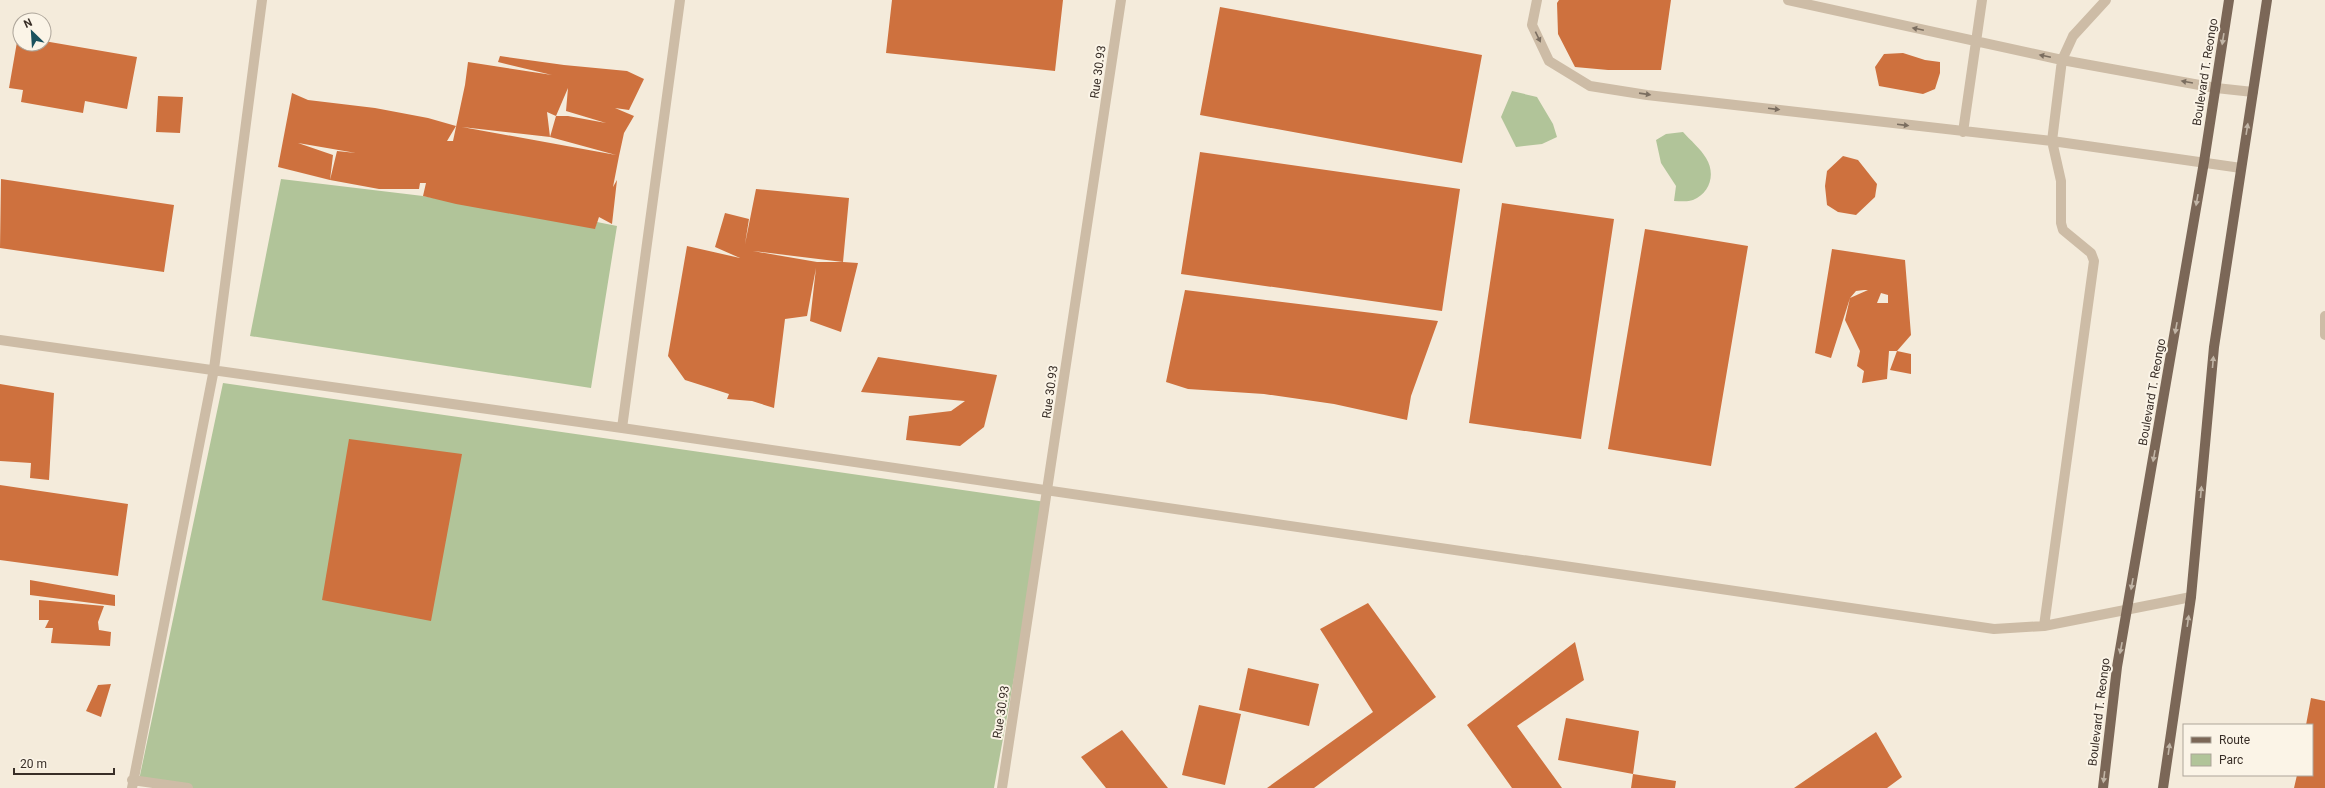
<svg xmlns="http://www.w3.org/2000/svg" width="2325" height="788" viewBox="0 0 2325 788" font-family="Roboto,sans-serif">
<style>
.green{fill:#b1c499}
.building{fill:#ce713e;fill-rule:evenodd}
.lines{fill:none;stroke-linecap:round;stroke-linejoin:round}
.minor{stroke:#cdbca6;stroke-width:10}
.major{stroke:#7b6757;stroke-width:10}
.oneway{fill:#7b6e60}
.oneway2{fill:#c1b5a6}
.labels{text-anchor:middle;stroke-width:4;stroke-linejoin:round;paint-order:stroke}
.street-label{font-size:12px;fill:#382e27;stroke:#fbf4e7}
</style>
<rect width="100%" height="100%" fill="#f4ebdb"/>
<!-- green -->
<path class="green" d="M1512,91L1537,97L1553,124L1557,137L1542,144L1516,147L1501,117Z
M1683,132C1690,140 1701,149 1706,158C1716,174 1710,193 1693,200C1688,202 1680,201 1674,201L1676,186L1661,163L1656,140L1666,134Z
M281,179L423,196L595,228L597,222L617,226L591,388L250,336Z
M223,383L1046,502L994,788H193L139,780Z"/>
<!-- building -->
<path class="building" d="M892,0H1063L1055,71L886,53Z
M1559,0H1671L1661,70H1608L1575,67L1558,34L1557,3Z
M1220,7L1482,55L1462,163L1200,115Z
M18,36L20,44H44V41L137,57L127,109L85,101L83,113L21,102L23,90L9,88Z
M1903,53L1925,60L1940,62V73L1935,89L1923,94L1879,86L1875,67L1884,54Z
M500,56L564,65L627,71L644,79L629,110L615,108L634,116L624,133L619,156L613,187L617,180L612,224L599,217L595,229L456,204L423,196L426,183H420L419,189H379L330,180L337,151L356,153L298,143L333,155L330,180L278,167L292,93L308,100L375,108L428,118L456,126L447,141H453L465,85L468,62L552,75L498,62ZM568,88L566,111L606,123L568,116H556L550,137L616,155L462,127L550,137L547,112L556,116Z
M158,96L183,97L180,133L156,132Z
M1200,152L1460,189L1442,311L1181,274Z
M1843,156L1858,160L1877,184L1875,197L1856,215L1838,212L1827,205L1825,186L1827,171Z
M1,179L174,205L164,272L0,248Z
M756,189L849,198L843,262L858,263L841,332L810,321L816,268L807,316L785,319L774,408L752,401L727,399L729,394L685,380L668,356L687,246L740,258L715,247L725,213L749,219L745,244ZM753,251L843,262H817Z
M1502,203L1614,219L1581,439L1469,423Z
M1645,229L1748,246L1711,466L1608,449Z
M1832,249L1905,260L1911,335L1897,351H1889L1887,379L1862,383L1864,371L1857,366L1860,351L1845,320L1850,298L1831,358L1815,353ZM1864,290H1868L1850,298L1856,291ZM1881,293L1888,295V303H1877Z
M1185,290L1438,321L1411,396L1407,420L1334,404L1264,394L1188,389L1166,382Z
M1897,351L1911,354V374L1890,370Z
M878,357L997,375L984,427L960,446L906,440L909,416L951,411L965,401L861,392Z
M0,384L54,393L49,480L30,478L31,463L0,461Z
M349,439L462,454L431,621L322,600Z
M0,485L128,504L118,576L0,560Z
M30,580L115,595V606L30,595Z
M39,600L104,606L98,622L99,630L111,632L110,646L51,643L53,628H45L49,620H39Z
M1368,603L1436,697L1314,788H1267L1373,712L1320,629Z
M1575,642L1584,680L1517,726L1562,788H1512L1467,725Z
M1248,668L1319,684L1309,726L1239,710Z
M111,684L101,717L86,711L98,685Z
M2311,698L2325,701V788H2294L2297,775H2312V725H2306Z
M1199,705L1241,714L1225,785L1182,775Z
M1566,718L1639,731L1633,774L1676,781L1675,788H1631L1633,774L1558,760Z
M1122,730L1168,788H1106L1081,757Z
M1876,732L1902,777L1887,788H1794Z"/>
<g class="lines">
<!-- minor -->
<path class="minor" d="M1537,0L1532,25L1549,61L1590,86L1647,95L2052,141L2241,168
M1788,0L2062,60L2216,88L2253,92
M1963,132L1982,0
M2325,316V335
M0,340L622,428L1994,629L2044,626L2191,597
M622,428L680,0
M2044,626L2094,261L2091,253L2063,230L2061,223V181L2052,141L2062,60L2073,36L2106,0
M132,780L188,788
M132,788L214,369L262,0
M1002,788L1121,0"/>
<!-- major -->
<path class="major" d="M2103,788L2117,667L2204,162L2229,0
M2163,788L2191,597L2214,347L2267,0"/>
</g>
<!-- one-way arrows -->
<defs><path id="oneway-solid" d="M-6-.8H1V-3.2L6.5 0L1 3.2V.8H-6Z"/></defs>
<g class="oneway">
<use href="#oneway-solid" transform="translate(1918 29) rotate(-168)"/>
<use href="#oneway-solid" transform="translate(1538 37) rotate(64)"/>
<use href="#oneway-solid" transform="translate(2045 56) rotate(-168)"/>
<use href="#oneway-solid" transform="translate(2187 82) rotate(-170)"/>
<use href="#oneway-solid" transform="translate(1645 94) rotate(8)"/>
<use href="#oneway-solid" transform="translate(1774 109) rotate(7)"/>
<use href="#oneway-solid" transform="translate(1903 125) rotate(7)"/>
</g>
<g class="oneway2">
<use href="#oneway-solid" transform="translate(2223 39) rotate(99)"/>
<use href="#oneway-solid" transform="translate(2247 129) rotate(-81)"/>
<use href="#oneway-solid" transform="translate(2197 200) rotate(100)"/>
<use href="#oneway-solid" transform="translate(2176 328) rotate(100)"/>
<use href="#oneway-solid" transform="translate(2213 362) rotate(-85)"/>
<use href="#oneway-solid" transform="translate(2154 456) rotate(100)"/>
<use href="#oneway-solid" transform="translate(2201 492) rotate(-85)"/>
<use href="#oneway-solid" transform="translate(2132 584) rotate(100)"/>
<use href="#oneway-solid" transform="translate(2188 621) rotate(-82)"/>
<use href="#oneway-solid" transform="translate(2121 648) rotate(101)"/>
<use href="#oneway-solid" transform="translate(2169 749) rotate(-82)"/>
<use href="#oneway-solid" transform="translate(2104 777) rotate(97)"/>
</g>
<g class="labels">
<!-- street labels -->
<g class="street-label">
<text transform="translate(1098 72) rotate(-82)" y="4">Rue 30.93</text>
<text transform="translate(2205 72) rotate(-81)" y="4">Boulevard T. Reongo</text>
<text transform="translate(1050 392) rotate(-82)" y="4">Rue 30.93</text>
<text transform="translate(2152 392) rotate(-80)" y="4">Boulevard T. Reongo</text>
<text transform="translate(1001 712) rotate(-81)" y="4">Rue 30.93</text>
<text transform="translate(2099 712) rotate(-83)" y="4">Boulevard T. Reongo</text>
</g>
</g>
<!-- legend -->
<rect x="2183" y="724" width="130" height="52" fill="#fbf4e7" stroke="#ada59a"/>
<rect x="2191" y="737" width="20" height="6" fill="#7b6757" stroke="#ada59a"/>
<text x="2219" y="744" font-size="12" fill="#382e27">Route</text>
<rect x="2191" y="754" width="20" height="12" fill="#b1c499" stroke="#ada59a"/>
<text x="2219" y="764" font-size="12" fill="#382e27">Parc</text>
<!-- north arrow -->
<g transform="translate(32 32) rotate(335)"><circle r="19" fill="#fbf4e7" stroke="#ada59a"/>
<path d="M0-3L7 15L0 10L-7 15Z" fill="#1a515d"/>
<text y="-6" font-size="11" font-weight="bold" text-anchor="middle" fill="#382e27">N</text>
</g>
<!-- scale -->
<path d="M14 768v6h100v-6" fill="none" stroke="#382e27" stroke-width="2"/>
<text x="20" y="768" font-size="12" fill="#382e27" stroke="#fbf4e7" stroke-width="3" paint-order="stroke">20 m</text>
</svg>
